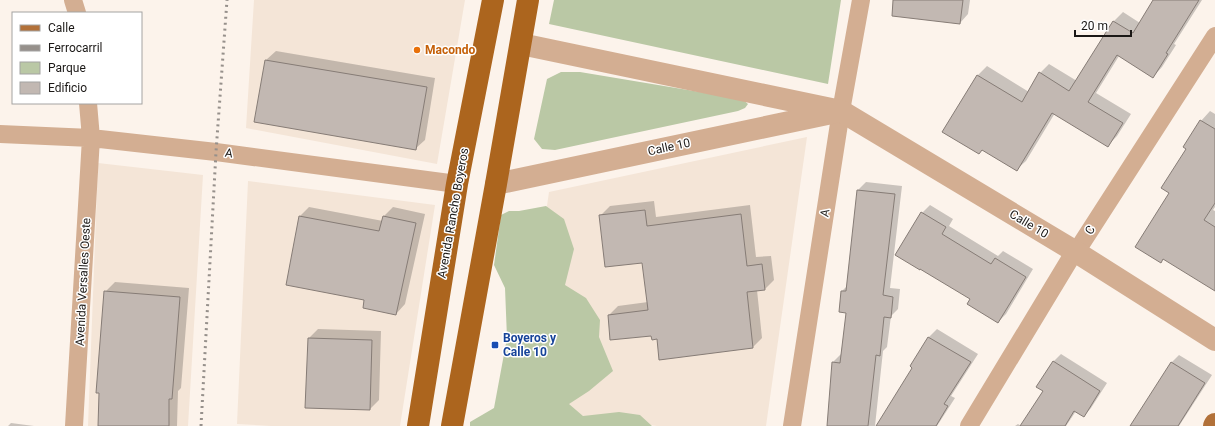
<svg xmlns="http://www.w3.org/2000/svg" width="1215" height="426" viewBox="0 0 1215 426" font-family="Roboto,sans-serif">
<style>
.built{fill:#f4e5d7}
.green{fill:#bac8a5}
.shadow{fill:#0003}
.building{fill:#c2b8b2;stroke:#867c76}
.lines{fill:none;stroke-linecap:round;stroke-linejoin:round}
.minor{stroke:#d3ae92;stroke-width:18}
.tertiary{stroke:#d3ae92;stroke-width:22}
.primary{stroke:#b27139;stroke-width:22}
.trunk{stroke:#ac651e;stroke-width:22}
.rail{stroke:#96908b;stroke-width:3;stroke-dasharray:2 4;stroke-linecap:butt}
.food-dot{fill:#e8710a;stroke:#fff;stroke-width:1.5}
.transit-dot{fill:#1a4fb4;stroke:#fff;stroke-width:1.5}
.labels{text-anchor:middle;stroke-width:3;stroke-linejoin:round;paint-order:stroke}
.food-label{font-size:12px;font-weight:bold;fill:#c56008;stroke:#fff;text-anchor:start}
.street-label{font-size:12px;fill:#1b1816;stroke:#fff}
.transit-label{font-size:12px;font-weight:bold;fill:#164399;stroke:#fff;text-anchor:start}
</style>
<rect width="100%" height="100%" fill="#fcf3eb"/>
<!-- built -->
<path class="built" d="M254,0H465L437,164L246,128Z
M807,137L766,426H657L518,407L549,192Z
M98,163L203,175L188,426H88Z
M248,181L435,205L400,426H271L237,424Z"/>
<!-- green -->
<path class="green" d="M554,0H841L828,84L549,24Z
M561,72H580L742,99L748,104L745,108L738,111L555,150L542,149L534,139L547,79Z
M546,206L564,219L574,249L565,285L586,298L600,320L599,337L613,371L589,391L569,404L583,416L619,412L640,415L652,426H470V422L494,408L507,338L505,288L494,265L501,215L509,211H519Z"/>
<!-- shadow -->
<path class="shadow" d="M894,0H970L968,14L960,23Z
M1154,0H1202L1174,44L1176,45L1162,67L1153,77L1119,56L1096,93L1131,114L1117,136L1108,145L1055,113L1026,161L1016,170L983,149L979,153L978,75L987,66L1029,92L1040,73L1049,64L1077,81L1114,21L1123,12L1140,23Z
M276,51L435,78L425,140L415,149L255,122L266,60Z
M1210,111L1215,114V207L1213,210L1215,211V290L1171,193L1187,149L1201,121Z
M866,182L902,186L890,288L900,289L898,309L891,316L887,347L883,351L875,426H828L833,362L841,354L847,312L842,291L847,286L858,190Z
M654,201L656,217L750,205L756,257L771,256L774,280L765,289L757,290L762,338L753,347L658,338L609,315L618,306L648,302L643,261L600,216L610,206Z
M930,205L953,219L949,226L998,256L1003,251L1033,269L1006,314L998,322L971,298L922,213Z
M309,207L383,221L384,216L393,207L425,214L405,304L396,314L366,299L300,216Z
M115,282L189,288L181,388L178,391L177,426H99L105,292Z
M318,329L381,331L379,400L370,409L309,338Z
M937,329L978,354L951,396L955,398L937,426H877L914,367L911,366L929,337Z
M1061,354L1107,383L1091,408L1084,416L1076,411L1066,426H1015L1018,424L1021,426L1044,390L1053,362Z
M1179,355L1212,375L1179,426H1131L1171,363Z
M11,423L34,426H8Z"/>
<!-- building -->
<path class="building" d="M893,0H963L960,24L892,16Z
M1153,0H1199L1166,53L1168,54L1153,78L1117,55L1088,102L1123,123L1108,147L1052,113L1017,171L982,150L979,154L942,132L977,75L1022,102L1039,72L1069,91L1113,21L1133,33Z
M265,60L427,87L416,150L254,122Z
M1200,120L1215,129V203L1204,220L1215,227V291L1163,259L1161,263L1135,247L1169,193L1161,188L1186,149L1183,147Z
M857,190L895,194L883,295L893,297L891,318L884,317L880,356L876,355L868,426H827L832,362L840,363L846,313L839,312L841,291H846Z
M645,210L647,226L741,214L747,266L762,264L765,290L747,292L753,348L659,360L657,339L652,340L651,336L610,340L608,315L648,310L642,263L605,267L599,215Z
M921,212L946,227L942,234L991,264L995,258L1026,277L998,323L967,304L970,299L920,269V270L895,255Z
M299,216L379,231L383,216L416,223L396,315L363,308L364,300L286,285Z
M104,291L180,297L172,399H169V426H98L99,393H96Z
M928,337L971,362L944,404L948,406L936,426H876L912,368L910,366Z
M308,338L372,340L370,410L305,408Z
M1053,361L1100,391L1084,417L1074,411L1065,426H1020L1043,391L1036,387Z
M1171,362L1205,383L1178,426H1130Z"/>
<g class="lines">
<!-- minor -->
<path class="minor" d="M73,0L77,13
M0,134L91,138L216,152L457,184
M74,426L91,138L88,103
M792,426L841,111L861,0
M969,426L1073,254L1076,252L1215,36"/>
<!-- tertiary -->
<path class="tertiary" d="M521,44L841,111L1076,252L1215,340
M496,184L832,113"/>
<!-- primary -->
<path class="primary" d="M1214,426L1215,424"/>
<!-- trunk -->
<path class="trunk" d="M418,426L457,184L493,0
M452,426L496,184L528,0"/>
<!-- rail -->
<path class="rail" d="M201,426L216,152L227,0"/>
</g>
<!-- markers -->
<circle class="food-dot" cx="417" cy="50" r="4"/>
<rect class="transit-dot" x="491" y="341" width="8" height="8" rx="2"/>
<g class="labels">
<!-- food labels -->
<g class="food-label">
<text x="425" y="54">Macondo</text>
</g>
<!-- street labels -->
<g class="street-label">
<text transform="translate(669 147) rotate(-12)" y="4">Calle 10</text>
<text transform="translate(229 153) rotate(8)" y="4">A</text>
<text transform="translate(453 213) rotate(-80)" y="4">Avenida Rancho Boyeros</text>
<text transform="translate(825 213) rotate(-81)" y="4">A</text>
<text transform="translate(1029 224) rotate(31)" y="4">Calle 10</text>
<text transform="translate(1090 230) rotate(-57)" y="4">C</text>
<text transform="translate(83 282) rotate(-87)" y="4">Avenida Versalles Oeste</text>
</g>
<!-- transit labels -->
<g class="transit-label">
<text x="503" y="342">Boyeros y<tspan x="503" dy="14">Calle 10</tspan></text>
</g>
</g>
<!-- legend -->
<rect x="12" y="12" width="130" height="92" fill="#ffffff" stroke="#a4a3a2"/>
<rect x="20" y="25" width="20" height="6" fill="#b27139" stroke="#a4a3a2"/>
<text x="48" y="32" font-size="12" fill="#1b1816">Calle</text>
<rect x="20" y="45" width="20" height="6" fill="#96908b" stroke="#a4a3a2"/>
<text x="48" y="52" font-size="12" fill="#1b1816">Ferrocarril</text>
<rect x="20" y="62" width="20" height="12" fill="#bac8a5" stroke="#a4a3a2"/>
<text x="48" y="72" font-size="12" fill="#1b1816">Parque</text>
<rect x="20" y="82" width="20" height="12" fill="#c2b8b2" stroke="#a4a3a2"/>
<text x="48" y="92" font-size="12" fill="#1b1816">Edificio</text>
<!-- scale -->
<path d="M1075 30v6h56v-6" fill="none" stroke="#1b1816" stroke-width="2"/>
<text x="1081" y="30" font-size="12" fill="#1b1816" stroke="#ffffff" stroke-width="3" paint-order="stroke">20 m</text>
</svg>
